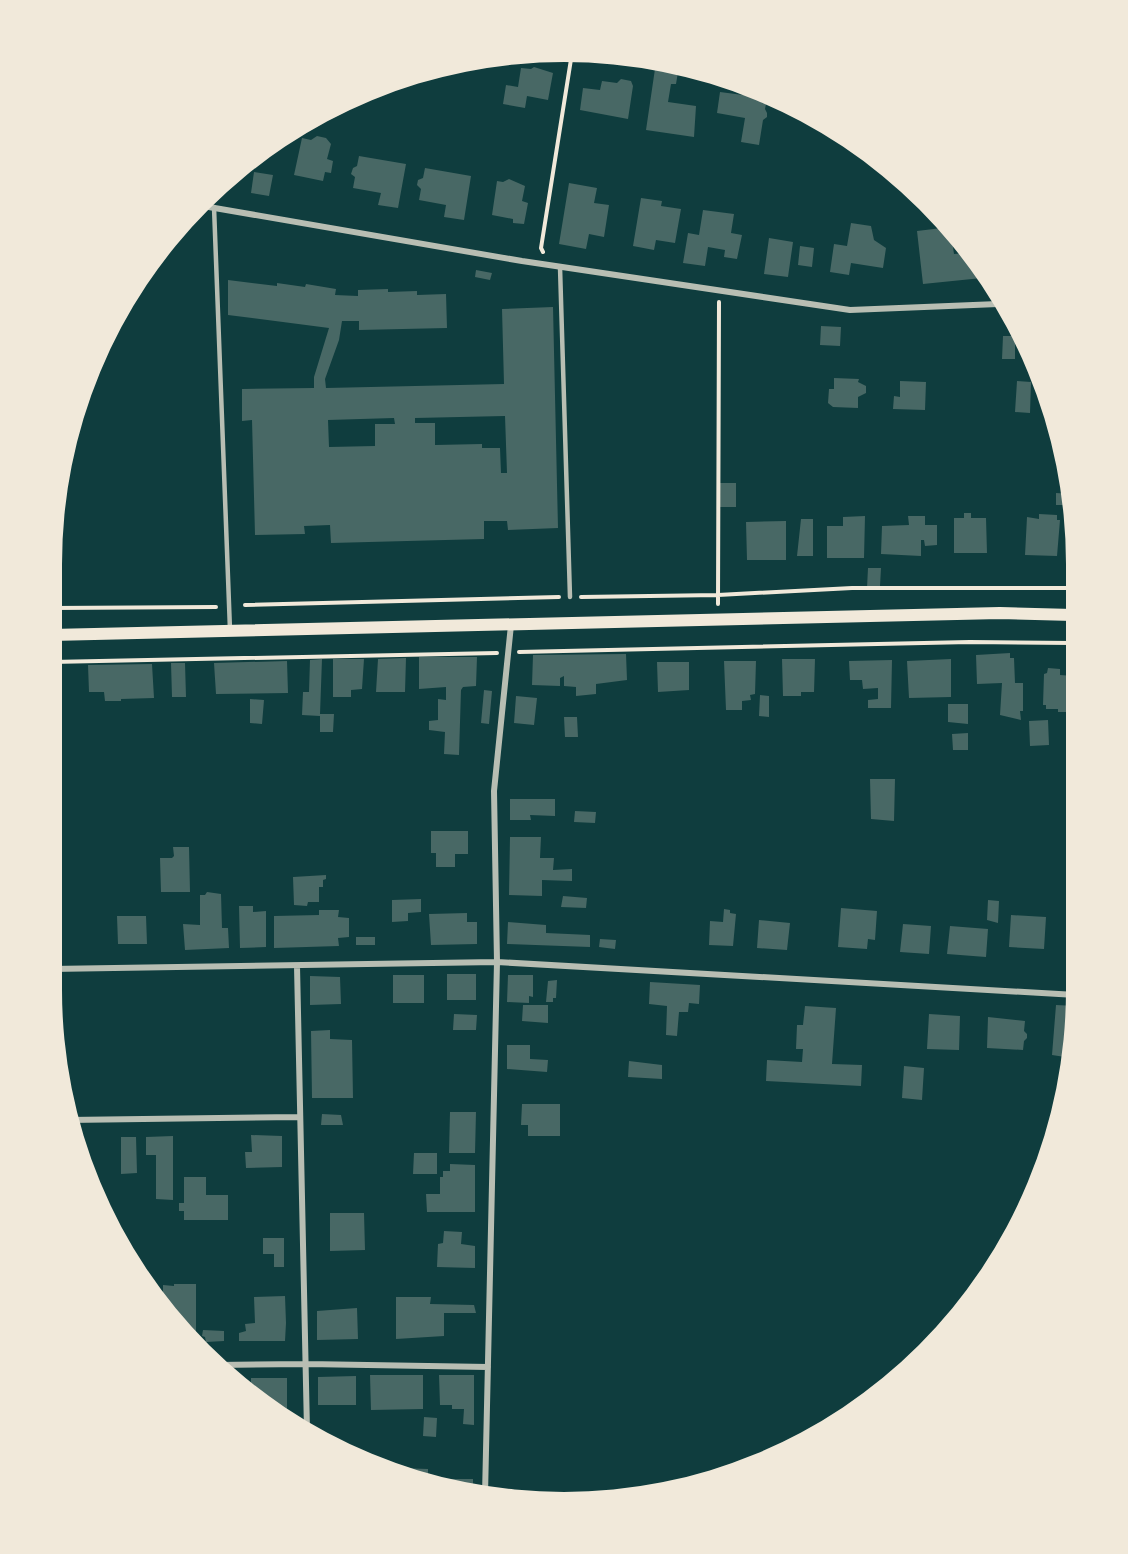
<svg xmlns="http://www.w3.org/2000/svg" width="1128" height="1554" viewBox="0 0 1128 1554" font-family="Helvetica,sans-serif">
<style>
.building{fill:#486865;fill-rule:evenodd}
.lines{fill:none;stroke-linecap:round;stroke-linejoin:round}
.path{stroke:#f1e9da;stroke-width:4}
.service{stroke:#b8beb3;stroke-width:4.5}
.minor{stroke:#b8beb3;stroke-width:6}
.secondary{stroke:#f1e9da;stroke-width:12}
</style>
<rect width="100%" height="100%" fill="#0f3d3e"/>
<!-- building -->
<path class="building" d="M656,62L679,66L676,84H671L668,102L696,106L694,137L646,130Z
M534,67L553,73L548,100L527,96L525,108L503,104L506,85L518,87L521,68L531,69Z
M621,79L631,81L633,86L628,119L580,110L583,88L600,90L602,81L617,83Z
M743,91L759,94L758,98L767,99L765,109L767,113V117L763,120L759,145L741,142L745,118L717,113L720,92L743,95Z
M317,136L326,138L331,144L327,159L333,161L331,173L325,172L323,181L294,175L302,138L311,140Z
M359,156L406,164L398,208L378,205L381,193L353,188L355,177L351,174L353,168L357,166Z
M425,168L471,176L464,220L444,217L446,205L419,200L421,189L417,185L418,180L423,178Z
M254,172L273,175L269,196L251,193Z
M509,179L525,186L522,201L528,203L524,224L513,223V219L492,215L497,181L503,182Z
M569,183L597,188L594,203L609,205L604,237L589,234L586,249L559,244Z
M641,198L662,201L661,206L681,209L675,243L656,240L654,250L633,246Z
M703,210L734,214L731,233L742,235L737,259L724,257L725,250L708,247L705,266L683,263L688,233L699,235Z
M851,223L871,226L874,240L886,248L883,268L851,263L849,275L830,272L834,244L847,246Z
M950,227L954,254L966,253L982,278L923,284L917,231Z
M769,238L793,242L788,277L764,274Z
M800,246L814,248L812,267L798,265Z
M476,270L492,273L490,280L475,277Z
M228,280L277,286V283L305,287L306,284L336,289L335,295L358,296V290L388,289V292L417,291V295L446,294L447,328L359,330V321H342L339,340L325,379L326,388L504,384L502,309L553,307L558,528L508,530L507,521H484V539L331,543L330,525L304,526L305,534L255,535L252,420L242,421V389L314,388V377L329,328L228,315ZM505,416L507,473H501L500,448H482V444L435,445V423H415V418ZM394,418L395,424H375V446L329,447L328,420Z
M821,326L841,327L840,346L820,345Z
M1003,336H1015V359H1002Z
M834,378L859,379L858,382L866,386V393L858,397V408L833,407L828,403L829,389H834Z
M900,381L926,382L925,410L893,409L894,396L900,397Z
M1017,381L1031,382L1030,413L1015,412Z
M720,483H736V507H720Z
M1056,493L1072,494L1073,505H1056Z
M964,513H971V518H986L987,553H954V518H964Z
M1039,514L1057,515V520H1060L1057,556L1025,555L1027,517L1039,519Z
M865,516L864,558H827V526H843V517Z
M908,516H925V525H937V545L925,546L924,540H921V556L881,554L882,526L909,525Z
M801,519H813V556H797Z
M786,521V560H747L746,522Z
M868,568H881L880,586L867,588Z
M1010,653V658H1014L1015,683H1023V711H1020L1021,720L1000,715L1002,683L977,684L976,655Z
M626,654L627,680L596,684V694L576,696V687L564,686V676L560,678V686L532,685L533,655Z
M419,657H477L476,686L463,687L461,690L459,755L444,754L445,732L429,730V721L438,720V699L446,700V687L419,689Z
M406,658L405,692H376L378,659Z
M322,659L320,714H334L333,732H320V716L302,715L303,692H309L310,660Z
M333,659H364L362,689L351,690V697H333Z
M782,659H815L814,692H801V696H783Z
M951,659V697L909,698L907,661Z
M892,660L891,708H868V700L878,699V688L863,689L862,680H850L849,661Z
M287,661L288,693L216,694L214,663Z
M724,661H756L755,694L750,695L751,700L742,701V710H726Z
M657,662H689V690L658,692Z
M171,663H185L186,697H172Z
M152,664L154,698L121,699V701H105L104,692H89L88,665Z
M1048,668L1060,669V675L1074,676L1073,712H1058V709H1046V705H1043L1044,674L1047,673Z
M484,690L492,691L489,724L481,723Z
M760,695L769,696V717L759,716Z
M516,696L537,698L534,725L514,723Z
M250,699L264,700L262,724L250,723Z
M948,704H968V724L948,722Z
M564,717H577L578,737H565Z
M1048,720L1049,745L1030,746L1029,721Z
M968,733V750H953L952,734Z
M870,779H895L894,821L871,819Z
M510,799H555V816L530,815L531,820H510Z
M575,811L596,812L595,823L574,822Z
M431,831H468V854H455V867H436V853H431Z
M510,837H541L540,858H554L553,870L572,869V881L542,880V896L509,895Z
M173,847H189L190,892H161L160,858H172L174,856Z
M326,875V879L323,880V887H319V902H308L307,906L294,905L293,877Z
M207,892L221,894L222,928H228L229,948L185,950L183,924L200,925V895H205Z
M563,896L587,898L586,908L561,907Z
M421,899V912L408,913V921L392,922V900Z
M988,900L999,901L998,923L987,920Z
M239,906H253V912L266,911V947L240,948Z
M841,908L877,911L875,940L868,939L867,949L838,947Z
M724,909L730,910V913L736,914L733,946L709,945L710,921L723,922Z
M319,910H339L338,917L349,918V937L338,938L339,946L274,948V916L319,915Z
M467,913V922H477V944L431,945L429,914Z
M1011,915L1046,917L1044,949L1009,947Z
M117,916H146L147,944H118Z
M759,920L790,923L787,950L757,948Z
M508,922L546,925V933L590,935V947L507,944Z
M903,924L931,926L929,954L900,952Z
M950,926L988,929L986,957L947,954Z
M1072,932H1075L1076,962L1070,961Z
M356,937H375V945H356Z
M600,939L616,940L615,949L599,947Z
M447,974H476V1000H447Z
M393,975H424V1003H393Z
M508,975H533V997L529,996V1003L507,1002Z
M310,976L340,977L341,1004L310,1005Z
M557,980L556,998H553V1002H546L548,981Z
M650,982L700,985L699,1004L689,1003L688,1012H679L677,1036L666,1035L667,1006L649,1004Z
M523,1005H548V1023L522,1021Z
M1056,1005L1076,1006L1075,1027H1069L1065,1057L1052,1055Z
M805,1006L836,1008L832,1064L862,1065L861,1086L766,1081L767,1060L802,1062L803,1049H796L797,1025H803Z
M454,1014L477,1015L476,1030H453Z
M929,1014L960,1016L959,1050L927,1049Z
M988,1017L1025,1021L1024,1031L1027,1034V1038L1024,1041L1023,1050L987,1048Z
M330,1030V1039L352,1040L353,1098H312L311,1031Z
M507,1045H530V1059L548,1060L547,1072L507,1069Z
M629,1061L662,1065V1079L628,1077Z
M904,1066L924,1068L922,1100L902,1098Z
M522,1104H560V1136H528V1125H521Z
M450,1112H476L475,1153H449Z
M322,1114L341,1115L343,1125H321Z
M251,1135L282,1136V1167L246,1168L245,1152H252Z
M173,1136V1200L156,1199V1155H146V1137Z
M121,1137H136L137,1173L121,1174Z
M414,1153H437V1174H413Z
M450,1164L475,1165V1212H427L426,1194H440V1177H443V1171H450Z
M184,1177H206V1195H228V1220H184V1211H179V1203H184Z
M330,1213H364L365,1250L330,1251Z
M444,1231L462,1232L461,1244L475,1246V1268L437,1267L438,1244L443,1243Z
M263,1238H284V1267H274V1254H263Z
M174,1284H196V1342L163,1304V1285L174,1286Z
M285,1296L286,1323L285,1341H239V1333L246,1331L245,1324L255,1323L254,1297Z
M396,1297H431L430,1304L474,1305L476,1313H444V1336L396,1339Z
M357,1308L358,1339L317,1340V1311Z
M203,1330L224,1331V1341L206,1342L205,1337L202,1336Z
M370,1375H423V1409L371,1410Z
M439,1375H474V1425L463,1424L464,1409H452V1405H440Z
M356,1376V1405H318V1377Z
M251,1378H287V1417L251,1393Z
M424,1417L437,1418L436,1437L423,1436Z
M399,1468L428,1469V1478L399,1469Z
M441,1479H473V1491L441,1482Z"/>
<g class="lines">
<!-- path -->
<path class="path" d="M543,252L541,248L572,53
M581,597L718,595L852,588H1073
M718,604L719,302
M245,605L559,597
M51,608L216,607
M519,652L970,642L1073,643
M51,662L497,653"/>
<!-- service -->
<path class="service" d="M214,207L230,630
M560,267L570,597"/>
<!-- minor -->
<path class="minor" d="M203,206L522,261L850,310L998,304
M297,966L307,1430
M51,969L497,962L1076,995
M68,1120L299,1117
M217,1365L307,1364L488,1367
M485,1495L497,962L494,791L511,625"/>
<!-- secondary -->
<path class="secondary" d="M51,635L1000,613L1073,615"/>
</g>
<!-- crop -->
<path d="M0 0H1128V1554H0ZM564 62H564A502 502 0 0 1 1066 564V990A502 502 0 0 1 564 1492H564A502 502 0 0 1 62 990V564A502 502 0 0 1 564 62Z" fill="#f1e9da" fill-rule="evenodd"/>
</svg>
